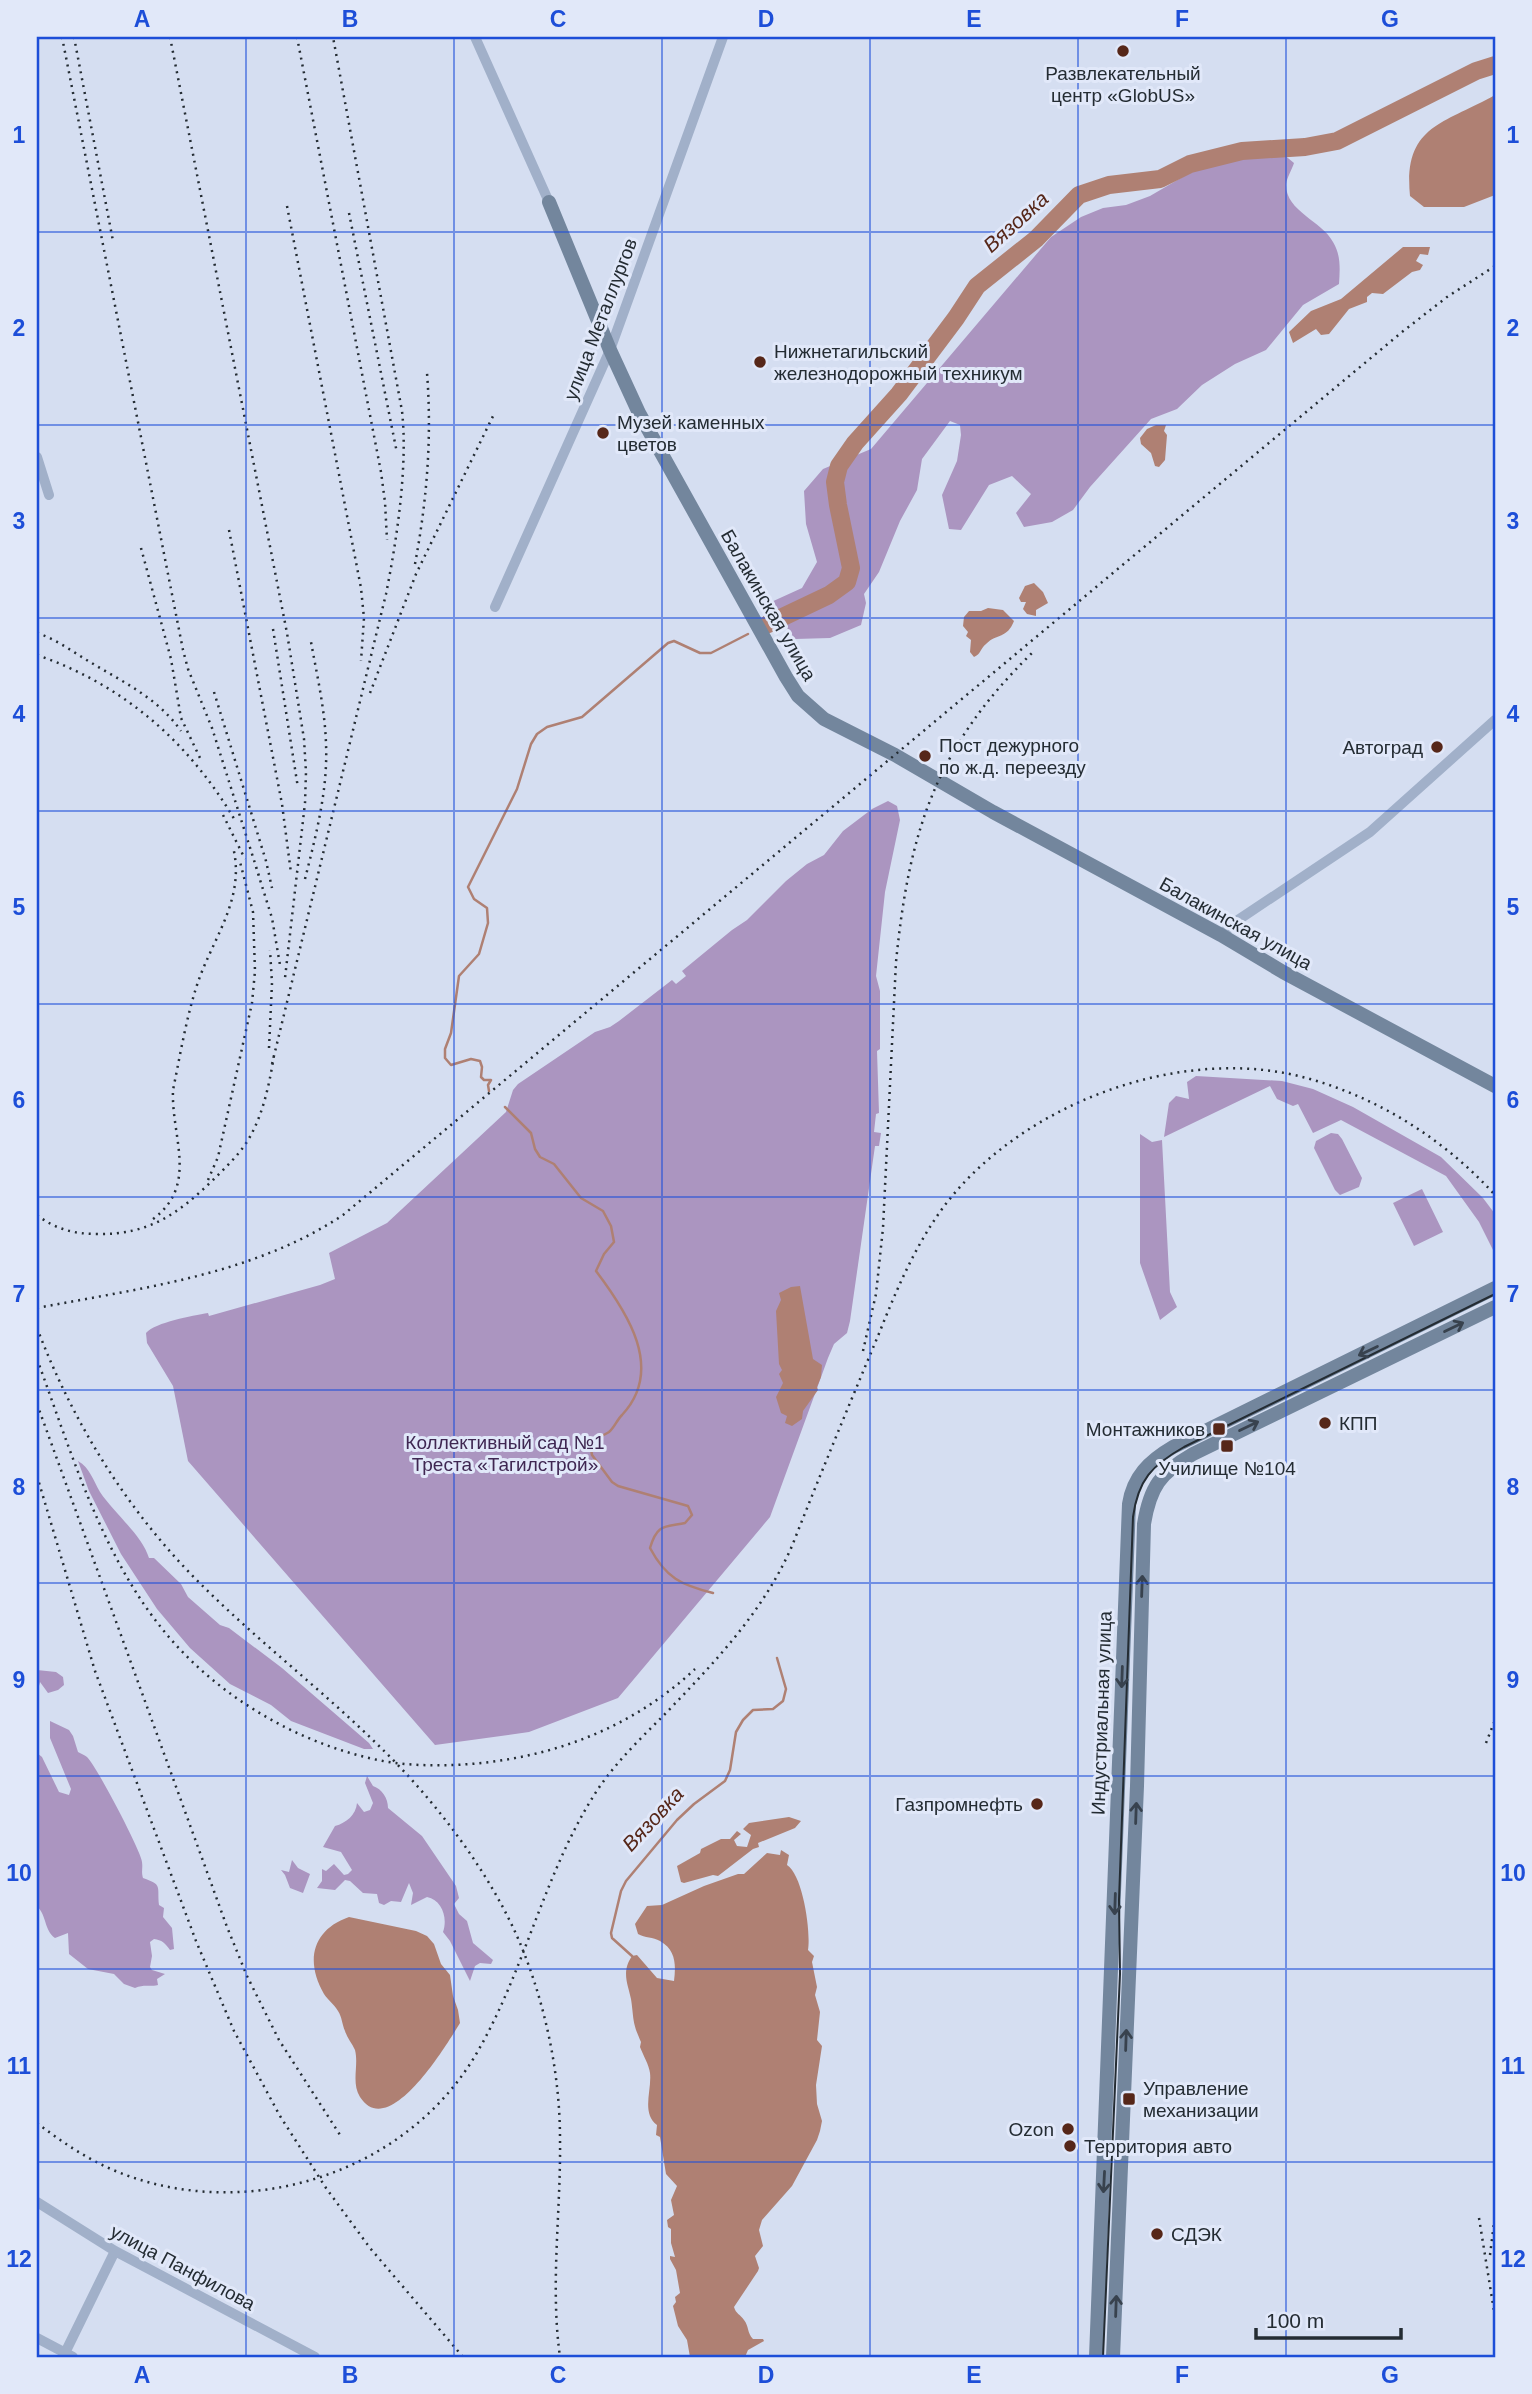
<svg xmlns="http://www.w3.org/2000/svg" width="1532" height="2394" viewBox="0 0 1532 2394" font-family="Arial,sans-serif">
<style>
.green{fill:#ab95c0}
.water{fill:#af8073}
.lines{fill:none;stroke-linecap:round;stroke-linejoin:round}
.stream{stroke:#af8073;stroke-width:2.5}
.river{stroke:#af8073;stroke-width:18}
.street{stroke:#a1b0c9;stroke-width:10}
.secondary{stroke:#73869d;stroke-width:14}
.tram{stroke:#242c33;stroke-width:2}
.rail{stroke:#242c33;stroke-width:2.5;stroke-dasharray:2 5;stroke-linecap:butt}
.oneway{stroke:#38424e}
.grid{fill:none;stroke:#1d4ed8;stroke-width:2;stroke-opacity:0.55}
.poi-dot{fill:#562719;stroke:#e1e8f9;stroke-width:2.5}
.labels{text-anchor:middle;stroke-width:6;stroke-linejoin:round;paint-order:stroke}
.poi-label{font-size:19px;fill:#242c33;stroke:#e1e8f9;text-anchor:start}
.street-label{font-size:19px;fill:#242c33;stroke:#e1e8f9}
.park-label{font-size:19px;fill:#3f2752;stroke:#e1e8f9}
.water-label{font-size:21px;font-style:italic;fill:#562719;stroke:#e1e8f9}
.neatline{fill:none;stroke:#1d4ed8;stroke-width:2.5}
.grid-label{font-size:23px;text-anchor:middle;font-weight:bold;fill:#1d4ed8}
</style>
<rect width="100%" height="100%" fill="#d5def1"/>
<!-- green -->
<path class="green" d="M1269,154H1283L1294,163C1292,169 1287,178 1286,184C1285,211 1322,221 1333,242C1341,255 1340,269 1339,284L1303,305L1266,350L1235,364L1202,385L1177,409L1151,419L1090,487L1073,510L1052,522L1024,527L1016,513L1031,494L1012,476L989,485L961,530L949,529L942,495L957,461L961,435L960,425L950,421L922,459L917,490L900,521L879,572L864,594L866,603L861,625L830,638L795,639L769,603L802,588L817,562L806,524L804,491L823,469L871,449L1051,237L1081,217L1103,208L1126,205L1150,196L1210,161L1240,159Z
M888,801L897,806L900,820L885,892L876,976L880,991V1049L877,1051L879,1113L876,1114L874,1132L881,1133L879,1146H875L850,1321L847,1333L834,1344L828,1358L770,1517L618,1698L529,1732L435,1745L188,1461L173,1386L147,1343L146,1333C156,1322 192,1316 208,1313L209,1316L320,1285L335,1279L329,1253L387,1223L506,1112L513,1090L518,1084L595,1032L610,1027L619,1021L672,980L676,984L686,976L682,971L732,930L747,920L786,881L807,864L824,855L843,831L872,809Z
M1196,1076L1282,1081L1313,1089L1353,1107L1441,1157L1483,1198L1495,1214V1254L1479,1222L1446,1176L1341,1120L1313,1133L1298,1104L1293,1106L1277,1099L1270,1086L1164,1137L1169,1103L1176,1096L1189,1099L1187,1082Z
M1331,1133L1338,1134L1342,1139L1362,1178L1359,1187L1340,1195L1335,1190L1314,1148L1316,1141Z
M1140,1134L1152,1142L1162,1140L1170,1292L1177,1307L1160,1320L1140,1263Z
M1422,1189L1443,1232L1414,1246L1393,1203Z
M78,1461C90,1468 93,1480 100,1492C114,1513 142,1535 149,1558H154L181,1584L188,1597L220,1625L229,1628L282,1668L369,1743L373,1749H364L291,1721L271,1705L230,1684L190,1648L157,1609L121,1554L89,1491Z
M37,1670L56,1672L63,1677L64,1685L58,1690L48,1693L40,1682L37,1694Z
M50,1721L69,1730L73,1736L78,1752C81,1754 85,1755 87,1757C96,1765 142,1853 142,1862C143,1869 141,1871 143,1878C163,1885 157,1886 159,1905L164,1908L163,1917L172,1928L174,1949L170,1950C165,1943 162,1940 154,1939L150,1942L152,1956L150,1967L152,1970L165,1974L157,1979L158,1985C149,1987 144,1984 135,1988L124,1984L114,1974L88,1969L69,1954L68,1933L55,1938C44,1930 47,1916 37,1906V1753L42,1757L59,1792L69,1795L71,1789L50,1738Z
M367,1776L373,1786C382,1789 388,1798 388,1808L422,1836L456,1886L459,1898L454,1904L459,1914L467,1921L473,1943L493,1960L491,1964L480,1963L475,1966L470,1981L450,1941L443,1932C448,1918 442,1900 427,1897L411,1905L413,1893L409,1883L401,1902L391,1901L384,1905L379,1903L377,1894L363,1893L350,1881L345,1880L335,1890L317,1888L322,1881V1869L326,1871L334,1864L344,1875L348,1874L352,1870L341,1852L323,1847L335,1826C346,1823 356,1815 357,1803L364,1812L370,1810L373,1803L365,1783Z
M292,1860L298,1868L310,1874L303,1893L290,1888L285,1875L281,1870L289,1872Z"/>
<!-- water -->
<path class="water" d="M1495,95V195L1464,207H1424L1410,196C1403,125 1444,124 1495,95Z
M1403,247H1430L1428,255L1420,254L1416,261L1423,265L1420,270L1412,272L1383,294L1372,293L1367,297V302L1349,309L1329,334L1321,335L1316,329L1293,343L1289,332L1311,311L1341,299Z
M1156,425H1166L1164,431L1167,435L1165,460L1159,467L1155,466L1151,453L1141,444L1140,438L1147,429Z
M1034,583L1043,592L1048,603L1036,610V616L1027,614L1023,609L1026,602H1021L1019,598L1025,586Z
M988,608L1003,610L1014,621C1007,639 997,633 986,644C980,649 981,654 974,657L970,652L971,640L966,636L968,632L963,626L964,617L969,611H981Z
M800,1286L813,1359L822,1365L821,1377L817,1387L818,1390L803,1411L802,1419L792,1426L785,1423L787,1416L781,1413L776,1397L783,1383L779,1374L782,1370L779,1364L776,1311L781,1300L779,1293L791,1287Z
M789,1817L801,1821L795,1828L758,1843L759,1847L753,1849L718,1876L713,1875L684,1883L681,1882L677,1866L700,1853L701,1849L721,1839H730L737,1831L741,1834L734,1840L737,1846L747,1847L751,1835L743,1829L749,1823Z
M781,1850L789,1855L787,1865C803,1875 811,1932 808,1950L814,1956L812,1962L817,1987L815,1995L820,2012L817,2040L822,2046L816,2085L817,2104L822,2121L820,2131L817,2140L792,2186L762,2220L759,2230L763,2246L755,2256L759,2268L758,2271L734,2307C736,2314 740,2314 744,2320C749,2326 747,2333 753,2339H763L764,2341L748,2350L745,2357H690L687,2340L678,2326L673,2306L676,2302L675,2297L680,2293L676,2270L670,2259V2256L675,2257L671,2243V2229L668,2227L667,2220L674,2215L671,2200L677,2186L666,2174L660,2137L656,2135L657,2125C641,2113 652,2090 650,2073C649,2065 643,2055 640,2047L641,2042C632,2022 634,2019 631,1999C628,1984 621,1972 632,1956L637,1955L657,1978L674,1981C676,1965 676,1950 660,1941C653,1937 645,1938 638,1934L635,1924L647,1906L662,1905L704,1886L738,1874H744L767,1853L780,1855Z
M349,1917L416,1931L427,1936L434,1944L441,1964L450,1975L453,1996L458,2010L460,2023C447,2044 389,2142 360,2097C351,2082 359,2066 355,2050C352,2043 347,2038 345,2031C342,2024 342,2017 338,2011C334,2004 328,2000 324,1994C305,1961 312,1930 349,1917Z"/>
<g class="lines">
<!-- stream -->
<path class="stream" d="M489,1091L488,1085L491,1080H484L481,1077L482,1067L480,1061L471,1059L451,1065L445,1058V1049L451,1033L459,976L479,954L488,923L487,908L474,899L468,887L517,789L531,744L537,734L547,727L582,717L668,643L674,641L700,653H711L748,634
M505,1107L531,1133L535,1149L540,1157L554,1164L581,1198L603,1211L611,1226L614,1242L604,1254L596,1271C627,1312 665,1369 622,1415C617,1420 614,1428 609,1432C599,1438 589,1440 592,1455L612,1482L618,1486L688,1506L692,1515L685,1523C664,1527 657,1524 650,1548C666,1578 681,1585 713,1593
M632,1956L612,1938L611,1933L621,1891L626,1881L677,1820L694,1804L725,1781L730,1770L736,1732L743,1720L753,1710L773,1709L783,1701L786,1689L777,1658"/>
<!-- river -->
<path class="river" d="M768,624L829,595L847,582L851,568L838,505L835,482L839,466L855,443L899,394L956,318L977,286L1036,239L1079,195L1109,185L1160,179L1190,164L1242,151L1305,147L1337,141L1476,71L1495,65"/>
<!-- street -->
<path class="street" d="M475,37L549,202
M37,457L49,495
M495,607L610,350L723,37
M1221,935L1238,920L1370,832L1495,720
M37,2202L115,2251L315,2357
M37,2338L73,2357
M63,2357L115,2251"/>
<!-- secondary -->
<path class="secondary" d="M549,202L610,350L639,413L786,677L798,696L824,719L895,755L993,812L1221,935L1283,972L1495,1086
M1096,2357L1129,1504C1133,1477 1149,1461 1173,1447L1495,1288
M1113,2357L1137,1786L1144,1524C1150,1487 1160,1473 1193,1454L1495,1307"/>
<!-- tram -->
<path class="tram" d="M1103,2357L1120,1974L1119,1900L1133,1517C1138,1480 1152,1465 1184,1447L1495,1294"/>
<!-- rail -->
<path class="rail" d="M62,37L183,650L188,669L212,728L259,876
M74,37L113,241
M170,37L287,633L304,739L306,772L305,803L285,978
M297,37L381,472L385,502L387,540
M287,206L361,588L364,618L361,661
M349,213L397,453
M229,530L282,804L291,873
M141,548L171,659L181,718L200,758
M415,564C427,500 432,437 427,373
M273,629L298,788
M37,633C56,639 73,652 90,662C123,682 158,698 181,731
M37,655C124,685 190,743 236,822
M214,692L266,861L272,888
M370,693L416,574L495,412
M223,815L245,859
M256,867L272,918L280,965
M305,879C316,835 328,790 326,744C325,710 317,675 311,642
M269,1048L272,983L270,950
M272,1064L386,594C397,539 408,465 402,411L333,37
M208,1180L218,1157L252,1003L255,971L253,912L240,862
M37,1215C55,1229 74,1234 97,1234C149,1235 178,1214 214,1179C228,1165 243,1151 252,1133C264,1110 270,1081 274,1055
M153,1219C199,1185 171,1137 173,1090C180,1056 186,1019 197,985C212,939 246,899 233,847
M37,1308C141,1288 253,1275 343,1215L1402,332L1447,297L1495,266
M37,1328C71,1417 120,1499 186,1569C246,1632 317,1685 379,1746C434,1799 490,1872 520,1943C545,2003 560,2073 560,2139C561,2211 550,2285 560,2357
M863,1351L876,1294L883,1228L896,962C909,831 936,747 1032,653
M37,1359C72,1454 102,1558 168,1636C219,1696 293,1740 369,1758C397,1765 426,1766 454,1765C544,1761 629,1731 695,1669
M37,1404L227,1927L247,1976L279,2040L342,2138
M37,1476L95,1671L196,1941L234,2031L280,2116L326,2188L370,2248L463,2357
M37,1537V1544
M1486,1743L1495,1720
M37,2123C62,2142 88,2160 118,2172C245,2223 403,2176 475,2056C525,1972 544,1871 598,1789C617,1761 642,1737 665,1714C715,1662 763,1612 792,1546C820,1475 849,1405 878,1336C896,1291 914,1248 942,1209C1019,1104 1183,1042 1310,1079C1381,1099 1446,1141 1495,1195
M1479,2218L1495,2317
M1490,2255L1495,2215"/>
</g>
<!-- one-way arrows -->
<defs><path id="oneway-shaft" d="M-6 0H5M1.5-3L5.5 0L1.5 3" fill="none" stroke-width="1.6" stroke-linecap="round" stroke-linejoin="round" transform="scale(1.75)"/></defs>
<g class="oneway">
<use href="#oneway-shaft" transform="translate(1454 1327) rotate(-26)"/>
<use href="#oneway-shaft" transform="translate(1368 1351) rotate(154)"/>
<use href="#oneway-shaft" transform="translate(1249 1426) rotate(-26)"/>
<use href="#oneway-shaft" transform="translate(1142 1586) rotate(-88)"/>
<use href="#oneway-shaft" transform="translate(1122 1677) rotate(92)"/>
<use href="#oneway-shaft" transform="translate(1136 1813) rotate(-88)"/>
<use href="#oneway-shaft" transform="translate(1115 1904) rotate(92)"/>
<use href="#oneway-shaft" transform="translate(1126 2040) rotate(-88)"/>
<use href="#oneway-shaft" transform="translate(1104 2182) rotate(93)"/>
<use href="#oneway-shaft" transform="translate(1116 2306) rotate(-88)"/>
</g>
<!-- grid -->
<path class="grid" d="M246,37V2357M454,37V2357M662,37V2357M870,37V2357M1078,37V2357M1286,37V2357M37,232H1495M37,425H1495M37,618H1495M37,811H1495M37,1004H1495M37,1197H1495M37,1390H1495M37,1583H1495M37,1776H1495M37,1969H1495M37,2162H1495"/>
<!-- markers -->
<g class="poi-dot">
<circle cx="1123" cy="51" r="7"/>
<circle cx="760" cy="362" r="7"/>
<circle cx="603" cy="433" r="7"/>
<circle cx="1437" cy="747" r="7"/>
<circle cx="925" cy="756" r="7"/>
<circle cx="1325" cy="1423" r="7"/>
<rect x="1212" y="1422" width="14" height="14" rx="3.5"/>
<rect x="1220" y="1439" width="14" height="14" rx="3.5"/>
<circle cx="1037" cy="1804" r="7"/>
<rect x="1122" y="2092" width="14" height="14" rx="3.5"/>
<circle cx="1068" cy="2129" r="7"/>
<circle cx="1070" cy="2146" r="7"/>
<circle cx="1157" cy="2234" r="7"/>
</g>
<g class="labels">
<!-- poi labels -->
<g class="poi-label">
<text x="1123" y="80" text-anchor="middle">Развлекательный<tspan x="1123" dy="22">центр «GlobUS»</tspan></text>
<text x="774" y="358">Нижнетагильский<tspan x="774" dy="22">железнодорожный техникум</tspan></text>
<text x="617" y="429">Музей каменных<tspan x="617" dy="22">цветов</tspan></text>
<text x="939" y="752">Пост дежурного<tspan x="939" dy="22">по ж.д. переезду</tspan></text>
<text x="1423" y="754" text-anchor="end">Автоград</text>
<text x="1339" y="1430">КПП</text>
<text x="1205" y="1436" text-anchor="end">Монтажников</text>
<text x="1227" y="1475" text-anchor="middle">Училище №104</text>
<text x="1023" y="1811" text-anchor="end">Газпромнефть</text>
<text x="1143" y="2095">Управление<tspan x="1143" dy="22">механизации</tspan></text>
<text x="1054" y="2136" text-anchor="end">Ozon</text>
<text x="1084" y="2153">Территория авто</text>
<text x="1171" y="2241">СДЭК</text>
</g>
<!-- street labels -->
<g class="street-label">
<text transform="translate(600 319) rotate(-69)" y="7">улица Металлургов</text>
<text transform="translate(769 605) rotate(60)" y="7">Балакинская улица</text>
<text transform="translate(1236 923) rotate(29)" y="7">Балакинская улица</text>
<text transform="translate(1101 1713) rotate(-88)" y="7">Индустриальная улица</text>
<text transform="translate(183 2267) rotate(28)" y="7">улица Панфилова</text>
</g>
<!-- park labels -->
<g class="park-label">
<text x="505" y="1449">Коллективный сад №1<tspan x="505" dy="22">Треста «Тагилстрой»</tspan></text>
</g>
<!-- water labels -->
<g class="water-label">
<text transform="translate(1016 222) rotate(-42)" y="7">Вязовка</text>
<text transform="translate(653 1819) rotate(-47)" y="7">Вязовка</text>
</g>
</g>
<!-- border -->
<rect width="1532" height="2394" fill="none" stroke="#e1e8f9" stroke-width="77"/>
<!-- scale -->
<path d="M1256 2328v10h145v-10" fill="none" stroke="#242c33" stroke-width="3.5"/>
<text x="1266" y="2328" font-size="21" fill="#242c33" stroke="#e1e8f9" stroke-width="5" paint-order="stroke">100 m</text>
<rect x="38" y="38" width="1456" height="2318" class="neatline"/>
<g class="grid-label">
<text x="142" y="27">A</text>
<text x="350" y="27">B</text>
<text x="558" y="27">C</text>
<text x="766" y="27">D</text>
<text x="974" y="27">E</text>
<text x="1182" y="27">F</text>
<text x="1390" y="27">G</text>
<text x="19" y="143">1</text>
<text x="1513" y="143">1</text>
<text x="19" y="336">2</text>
<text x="1513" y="336">2</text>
<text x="19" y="529">3</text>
<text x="1513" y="529">3</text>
<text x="19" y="722">4</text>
<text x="1513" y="722">4</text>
<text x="19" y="915">5</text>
<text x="1513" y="915">5</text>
<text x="19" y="1108">6</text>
<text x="1513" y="1108">6</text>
<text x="19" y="1302">7</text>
<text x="1513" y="1302">7</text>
<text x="19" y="1495">8</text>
<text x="1513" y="1495">8</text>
<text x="19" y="1688">9</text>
<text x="1513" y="1688">9</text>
<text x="19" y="1881">10</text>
<text x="1513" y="1881">10</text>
<text x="19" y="2074">11</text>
<text x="1513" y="2074">11</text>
<text x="19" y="2267">12</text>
<text x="1513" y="2267">12</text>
<text x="142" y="2383">A</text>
<text x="350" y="2383">B</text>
<text x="558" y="2383">C</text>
<text x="766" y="2383">D</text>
<text x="974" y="2383">E</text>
<text x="1182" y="2383">F</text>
<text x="1390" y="2383">G</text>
</g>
</svg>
